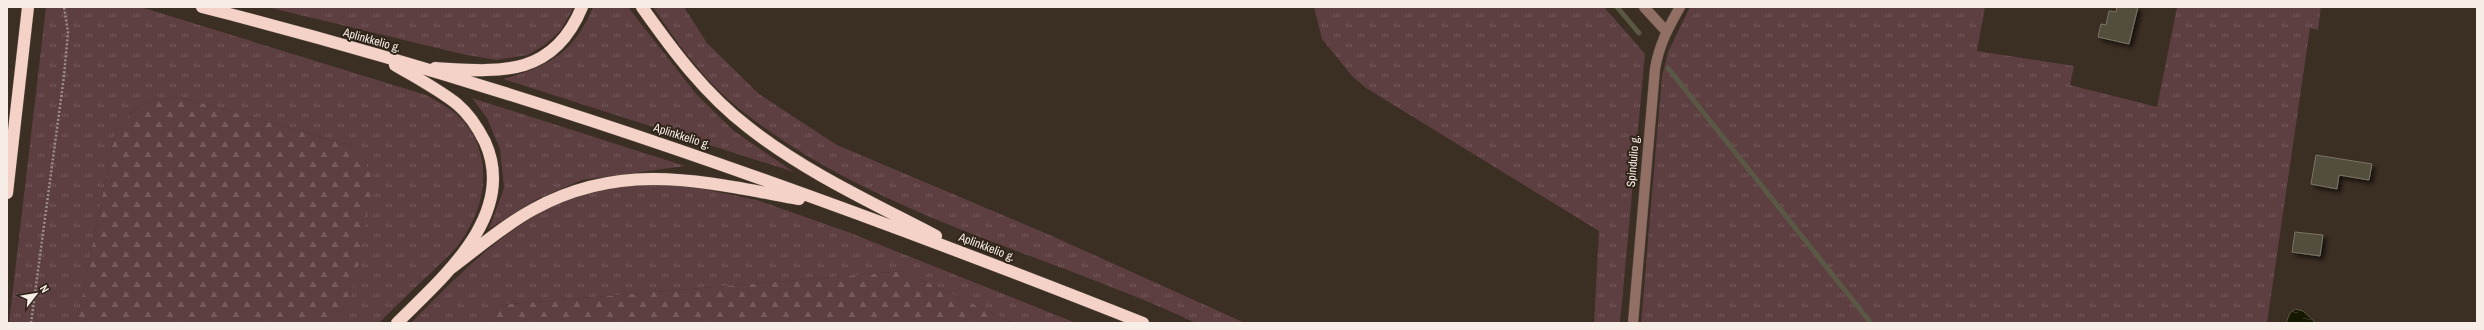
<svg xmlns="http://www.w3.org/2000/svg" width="2484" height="330" viewBox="0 0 2484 330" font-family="'Archivo Narrow',sans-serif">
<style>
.grass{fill:url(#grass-tufts)}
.forest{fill:url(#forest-firs)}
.water{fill:url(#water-ripples);stroke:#5a5845}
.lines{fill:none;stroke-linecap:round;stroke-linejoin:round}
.stream{stroke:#5a5845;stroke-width:5}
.building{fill:#534d3d;stroke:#7b7463;filter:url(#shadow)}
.minor-casing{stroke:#594d42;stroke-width:11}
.highway-casing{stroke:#594d42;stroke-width:13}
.path{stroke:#9b9087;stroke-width:2.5;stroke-dasharray:2 2;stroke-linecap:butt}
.minor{stroke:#916f64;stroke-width:10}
.highway{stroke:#f5d2c7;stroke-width:12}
.labels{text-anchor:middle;stroke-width:4;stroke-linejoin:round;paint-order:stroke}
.street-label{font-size:12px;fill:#f7eee7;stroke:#302419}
</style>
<defs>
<pattern id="grass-tufts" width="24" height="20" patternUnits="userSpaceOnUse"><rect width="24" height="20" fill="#5d3e41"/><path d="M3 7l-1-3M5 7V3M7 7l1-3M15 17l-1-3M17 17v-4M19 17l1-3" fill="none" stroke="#755a5c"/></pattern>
<pattern id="forest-firs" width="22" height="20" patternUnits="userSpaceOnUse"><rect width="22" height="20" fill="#5d3e41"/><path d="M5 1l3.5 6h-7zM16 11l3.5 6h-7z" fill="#755a5c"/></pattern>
<pattern id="water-ripples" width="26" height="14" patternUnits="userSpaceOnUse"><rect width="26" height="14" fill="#171800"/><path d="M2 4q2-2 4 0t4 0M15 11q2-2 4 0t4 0" fill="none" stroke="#3a3a25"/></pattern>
<filter id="shadow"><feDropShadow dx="3.5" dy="3.5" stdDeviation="2" flood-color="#0009"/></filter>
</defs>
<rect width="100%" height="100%" fill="#3b2e23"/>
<!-- grass -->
<path class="grass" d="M46,7H141L426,95C440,103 455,110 465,123C494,160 486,208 459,244C453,253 442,261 434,270C415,287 397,305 379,323H327L347,305L364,159L353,146L180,97C144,100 132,105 114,137L77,323H9Z
M267,7H574L560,31L546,44L528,55L496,60L462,54Z
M593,7H628L697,95L734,131L794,172L503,79C549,66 574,53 593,7Z
M653,7H684L707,43L759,94L837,145L1052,236L1245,323H1196C1040,250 864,214 730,101C700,75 675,40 653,7Z
M1314,7H1604L1645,54L1620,323H1594L1599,231L1366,88L1352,76L1322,39Z
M1690,7H1985L1977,51L2074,66L2070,85L2157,107L2177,7H2321L2318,30L2310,28L2267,323H1641L1662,76L1668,52Z
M472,98L685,166L582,180L535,200L489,229L504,188L500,149L487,118Z
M646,184L688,186L757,200L848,232L1076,323H1014L903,271L500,305L488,323H411C464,269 523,207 600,189C614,185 631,186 646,184Z"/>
<!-- forest -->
<path class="forest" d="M180,97L353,146L364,159L373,181L354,290L347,305L327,323H77L114,137C132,105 144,100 180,97Z
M903,271L1014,323H488L500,305Z"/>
<!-- water -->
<path class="water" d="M2295,309L2303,311L2316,323H2286L2290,313Z"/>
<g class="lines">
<!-- stream -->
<path class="stream" d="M1617,7L1639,33
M1668,68L1871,323"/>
</g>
<!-- building -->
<path class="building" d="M2117,7H2138L2129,44L2098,37L2101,24L2106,25L2109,11L2116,12Z
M2316,155L2372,164L2369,180L2339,175L2337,189L2311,184Z
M2295,232L2323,235L2320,256L2292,252Z"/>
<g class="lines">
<defs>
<path id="minor" d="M1644,7L1666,31
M1633,323L1655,69C1659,45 1668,28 1680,7"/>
<path id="highway" d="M202,7C523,88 835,201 1143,323
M642,7C673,51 705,94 748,127C805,172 873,203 936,236
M395,65C415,77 438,89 457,104C469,114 478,128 485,142C518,215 442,278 397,323
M435,68C499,72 553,78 582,7
M7,193L28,7
M450,269C477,249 504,225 534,209C624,160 704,182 799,199"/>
</defs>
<!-- minor casing -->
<use href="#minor" class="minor-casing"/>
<!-- highway casing -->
<use href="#highway" class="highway-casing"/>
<!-- path -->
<path class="path" d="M31,323L64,76L68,32L64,7"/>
<!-- minor -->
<use href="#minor" class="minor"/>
<!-- highway -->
<use href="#highway" class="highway"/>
</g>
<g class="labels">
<!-- street labels -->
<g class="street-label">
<text transform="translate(372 40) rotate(16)" y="4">Aplinkkelio g.</text>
<text transform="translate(682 136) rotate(18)" y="4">Aplinkkelio g.</text>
<text transform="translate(1633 161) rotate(-85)" y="4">Spindulio g.</text>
<text transform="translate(987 247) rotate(21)" y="4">Aplinkkelio g.</text>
</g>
</g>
<!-- border -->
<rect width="2484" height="330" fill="none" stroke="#f7eee7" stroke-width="16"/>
<!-- north arrow -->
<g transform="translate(36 294) rotate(59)" stroke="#302419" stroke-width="3" paint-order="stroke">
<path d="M0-3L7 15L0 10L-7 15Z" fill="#f7eee7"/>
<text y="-6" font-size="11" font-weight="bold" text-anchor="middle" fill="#f7eee7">N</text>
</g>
</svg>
